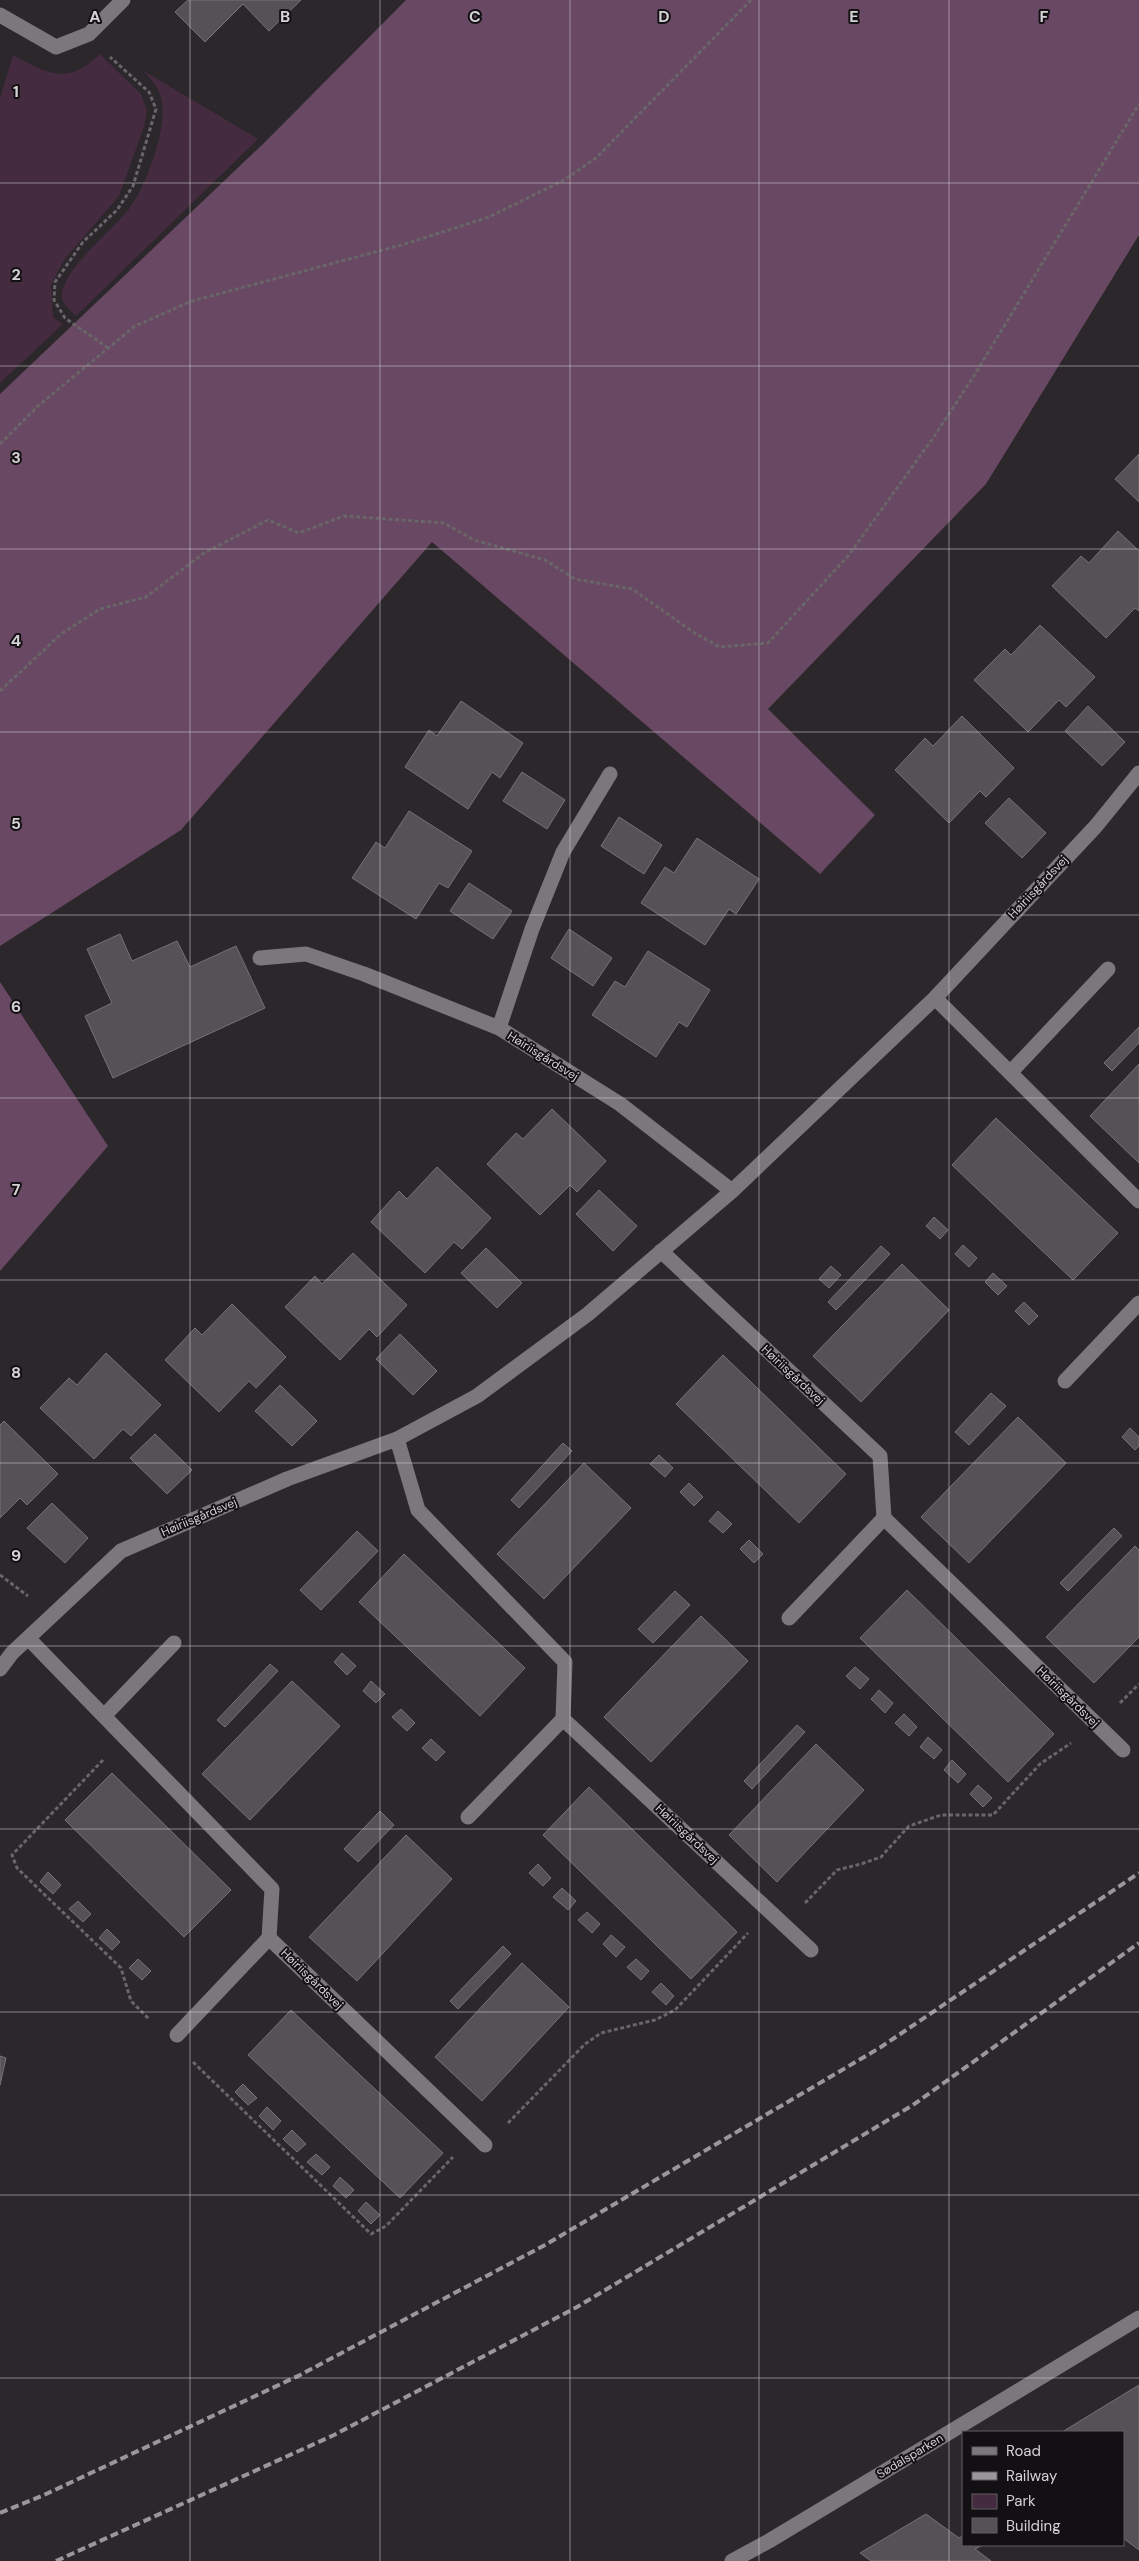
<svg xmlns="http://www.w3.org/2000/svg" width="1139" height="2561" viewBox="0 0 1139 2561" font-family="'DM Sans',sans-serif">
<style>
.green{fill:#442b3f}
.forest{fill:#684862}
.building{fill:#555154;stroke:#767275}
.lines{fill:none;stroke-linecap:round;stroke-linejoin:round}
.path{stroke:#696568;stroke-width:3;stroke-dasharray:4 2.5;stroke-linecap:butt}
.minor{stroke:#7c777b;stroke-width:15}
.rail{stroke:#9a979a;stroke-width:4;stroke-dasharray:8 4;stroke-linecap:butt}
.grid{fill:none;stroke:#d5d2d5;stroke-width:1;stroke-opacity:0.55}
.labels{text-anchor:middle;stroke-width:4;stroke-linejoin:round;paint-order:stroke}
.street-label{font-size:12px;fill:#d5d2d5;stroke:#121012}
.grid-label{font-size:16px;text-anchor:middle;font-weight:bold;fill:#d5d2d5;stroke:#121012;stroke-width:4;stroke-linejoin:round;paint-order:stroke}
</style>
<rect width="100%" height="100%" fill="#2b272a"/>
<!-- green -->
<path class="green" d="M100,54L141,94L147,111L144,127L119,196L64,260L51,285L53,317L63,324L0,383V98L13,55C48,74 67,86 100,54Z
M142,70L258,139L76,316C71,311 64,306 62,299C58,272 114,229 129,209C146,186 169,126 161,98C158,86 150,78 142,70Z"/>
<!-- forest -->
<path class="forest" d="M406,0H1139V235L986,484L768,709L875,815L820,874L432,542L181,830L0,946V394L264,143Z
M0,982L108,1146L0,1271Z"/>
<!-- building -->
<path class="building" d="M188,0H301L269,31L243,4L205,42L175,12Z
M1139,454V502L1115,479Z
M1118,531L1139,551V611L1135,608L1106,638L1052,586L1081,556L1089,563Z
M1040,625L1095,677L1066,707L1059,700L1028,732L974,680L1005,649L1011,655Z
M461,701L523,743L500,778L492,772L468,809L405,767L429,730L437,736Z
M1088,706L1125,742L1102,766L1065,731Z
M962,716L1014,768L986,797L980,791L949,823L895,770L925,738L933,746Z
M522,772L565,800L547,829L503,801Z
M1009,798L1046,833L1022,858L985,823Z
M409,811L472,851L448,888L439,883L416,919L352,878L376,842L385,848Z
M619,817L662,845L644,874L601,846Z
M697,838L759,879L736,914L729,909L705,945L641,903L665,867L674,873Z
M469,883L512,911L493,939L450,911Z
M569,929L612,958L593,986L551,958Z
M120,934L132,961L177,941L190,967L236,946L265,1008L113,1078L85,1016L112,1003L87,949Z
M648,951L710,990L687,1027L679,1022L656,1057L592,1015L615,981L625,987Z
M1139,1027V1043L1112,1071L1104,1063Z
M1139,1064V1163L1090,1116Z
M552,1109L606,1161L577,1192L570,1185L540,1215L487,1164L516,1133L523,1139Z
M996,1118L1118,1233L1073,1280L952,1165Z
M437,1167L491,1218L462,1249L454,1242L425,1273L371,1222L399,1191L407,1199Z
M599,1190L637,1226L613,1251L576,1214Z
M934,1217L948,1230L940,1239L926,1226Z
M963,1245L977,1258L969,1267L955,1254Z
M881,1246L890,1254L836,1310L828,1302Z
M486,1248L522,1283L497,1308L461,1273Z
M353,1253L407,1305L377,1337L369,1329L340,1360L285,1307L315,1276L322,1284Z
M902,1264L949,1310L861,1402L813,1356Z
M831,1266L841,1275L829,1288L819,1279Z
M993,1273L1007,1286L998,1295L985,1282Z
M1024,1302L1038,1316L1029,1325L1015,1311Z
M232,1304L286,1357L256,1388L249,1381L219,1412L165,1360L195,1328L202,1335Z
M400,1334L437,1371L413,1395L376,1359Z
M106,1353L161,1405L131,1436L123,1429L94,1459L40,1408L69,1378L77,1385Z
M723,1355L846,1474L799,1523L676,1404Z
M280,1385L317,1421L292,1446L255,1411Z
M991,1393L1006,1406L969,1445L955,1432Z
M1018,1417L1066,1463L969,1563L921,1517Z
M4,1421L58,1474L27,1505L20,1498L0,1518V1425Z
M1130,1428L1139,1437V1446L1135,1450L1122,1437Z
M155,1434L192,1470L167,1494L130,1458Z
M563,1443L572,1451L519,1508L511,1500Z
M659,1455L673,1468L665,1477L650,1464Z
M584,1463L631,1508L544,1599L497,1554Z
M689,1483L703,1497L694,1506L680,1492Z
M52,1503L88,1538L65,1563L27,1528Z
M718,1511L732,1524L723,1533L709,1521Z
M1114,1528L1122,1536L1068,1591L1060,1583Z
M357,1531L378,1551L321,1610L300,1590Z
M749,1540L763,1554L754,1563L740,1549Z
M1135,1546L1139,1550V1637L1094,1683L1046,1637Z
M404,1554L525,1668L480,1716L359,1602Z
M907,1590L1054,1734L1008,1782L860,1638Z
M675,1591L690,1605L653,1643L638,1629Z
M701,1616L748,1661L651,1762L604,1717Z
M342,1653L356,1666L347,1675L334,1662Z
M270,1664L278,1671L225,1727L217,1720Z
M855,1667L869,1679L860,1689L846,1676Z
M292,1681L340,1726L250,1820L202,1774Z
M371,1681L385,1694L376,1703L363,1691Z
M879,1690L893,1703L885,1713L871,1699Z
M401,1709L415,1723L407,1731L392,1717Z
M904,1714L917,1727L909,1736L895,1723Z
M797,1725L805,1732L752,1789L744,1781Z
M928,1737L942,1750L934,1759L920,1747Z
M431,1739L445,1752L436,1761L422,1748Z
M816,1744L864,1790L777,1882L729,1835Z
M952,1760L966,1774L958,1783L944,1770Z
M112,1773L231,1890L184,1937L65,1820Z
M978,1785L992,1798L983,1807L970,1794Z
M589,1787L737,1932L691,1979L543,1835Z
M380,1811L394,1825L358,1862L344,1849Z
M406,1835L452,1879L357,1981L309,1937Z
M538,1864L551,1878L543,1886L529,1873Z
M48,1872L61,1885L53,1894L40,1882Z
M562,1888L576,1901L568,1910L553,1897Z
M78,1901L91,1914L83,1922L69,1909Z
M587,1912L600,1924L592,1933L578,1920Z
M107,1929L120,1942L112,1950L99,1938Z
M611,1935L625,1947L616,1957L603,1944Z
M503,1946L511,1954L458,2009L450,2001Z
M138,1959L151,1971L142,1980L129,1968Z
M636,1959L649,1971L641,1980L627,1967Z
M522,1963L569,2007L482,2101L435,2057Z
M661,1983L674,1996L666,2005L652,1992Z
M291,2010L443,2153L400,2198L248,2055Z
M0,2056L6,2058L0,2085Z
M243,2084L257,2098L248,2105L235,2092Z
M267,2107L281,2121L273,2130L259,2116Z
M292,2130L306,2144L297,2152L283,2139Z
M316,2154L330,2167L322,2175L307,2162Z
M340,2177L354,2190L346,2198L333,2186Z
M366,2202L380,2215L371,2224L358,2211Z
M1139,2385V2550L1123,2538V2432H1062Z
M926,2514L959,2538L963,2536V2545H983L975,2549L991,2561H871L860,2553Z"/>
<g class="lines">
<!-- path -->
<path class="path" d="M108,348L65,318L54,300L55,282L83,242L117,210L133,186L156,109L149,92L110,57
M0,444L38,406L135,326L192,301L405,244L489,217L564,180L596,158L751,0
M0,691L61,634L100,609L146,597L204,553L268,520L299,533L344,516L444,523L474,540L545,560L575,579L632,589L696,634L720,647L768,643L848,556L933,438L972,379L1139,104
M0,1575L28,1596
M1120,1703L1139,1684
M103,1760L12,1855L17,1868L121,1968L131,2001L149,2019
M805,1903L837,1870L861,1864L881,1857L909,1826L941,1815H993L1040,1764L1071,1743
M193,2062L371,2234L386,2226L453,2157
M508,2123L585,2044L601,2033L655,2020L675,2010L748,1933"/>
<!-- minor -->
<path class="minor" d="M0,15L56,47L89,34L123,0
M260,958L306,954L364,974L499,1028L620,1104L732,1191
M935,998L1139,1201
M499,1028L532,929L563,852L610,774
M1010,1073L1108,969
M661,1251L880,1456L884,1518L1123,1750
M1065,1381L1139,1303
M397,1439L418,1510L565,1662L563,1719L811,1950
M789,1618L884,1518
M28,1638L272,1889L269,1938L485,2145
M0,1669L12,1653L121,1551L287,1479L397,1439L477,1396L588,1314L732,1191L935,998L1096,826L1139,773
M104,1716L174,1643
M468,1817L563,1719
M177,2035L269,1938
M732,2561L769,2541L1139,2318"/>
<!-- rail -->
<path class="rail" d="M0,2513L44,2495L300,2375L545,2245L881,2047L1139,1873
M56,2561L334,2435L577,2307L913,2105L1139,1943"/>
</g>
<!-- grid -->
<path class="grid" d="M190,0V2561M380,0V2561M570,0V2561M759,0V2561M949,0V2561M0,183H1139M0,366H1139M0,549H1139M0,732H1139M0,915H1139M0,1098H1139M0,1280H1139M0,1463H1139M0,1646H1139M0,1829H1139M0,2012H1139M0,2195H1139M0,2378H1139"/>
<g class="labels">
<!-- street labels -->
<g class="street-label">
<text transform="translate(1038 887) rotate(-47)" y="4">Høiriisgårdsvej</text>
<text transform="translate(543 1056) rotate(32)" y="4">Høiriisgårdsvej</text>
<text transform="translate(793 1375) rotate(43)" y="4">Høiriisgårdsvej</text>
<text transform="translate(199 1517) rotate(-23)" y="4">Høiriisgårdsvej</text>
<text transform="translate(1068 1697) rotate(44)" y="4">Høiriisgårdsvej</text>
<text transform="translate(687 1834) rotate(43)" y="4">Høiriisgårdsvej</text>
<text transform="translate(312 1979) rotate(44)" y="4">Høiriisgårdsvej</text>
<text transform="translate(910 2456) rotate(-31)" y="4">Sødalsparken</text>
</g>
</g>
<g class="grid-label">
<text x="95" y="22">A</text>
<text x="285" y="22">B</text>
<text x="475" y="22">C</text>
<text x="664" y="22">D</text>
<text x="854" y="22">E</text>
<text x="1044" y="22">F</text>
<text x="16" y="97">1</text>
<text x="16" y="280">2</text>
<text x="16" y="463">3</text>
<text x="16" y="646">4</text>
<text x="16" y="829">5</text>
<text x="16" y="1012">6</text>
<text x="16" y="1195">7</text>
<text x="16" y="1378">8</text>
<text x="16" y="1561">9</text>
</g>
<!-- legend -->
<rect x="962" y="2431" width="162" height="115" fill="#121012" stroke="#605e60"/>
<rect x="972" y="2447" width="25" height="8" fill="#7c777b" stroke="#605e60"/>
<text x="1006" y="2456" font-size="15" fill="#d5d2d5">Road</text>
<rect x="972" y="2472" width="25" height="8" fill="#9a979a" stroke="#605e60"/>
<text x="1006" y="2481" font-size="15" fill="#d5d2d5">Railway</text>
<rect x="972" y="2494" width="25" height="15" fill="#442b3f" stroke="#605e60"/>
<text x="1006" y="2506" font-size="15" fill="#d5d2d5">Park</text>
<rect x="972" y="2518" width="25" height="15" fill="#555154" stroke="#605e60"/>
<text x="1006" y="2531" font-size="15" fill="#d5d2d5">Building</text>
</svg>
